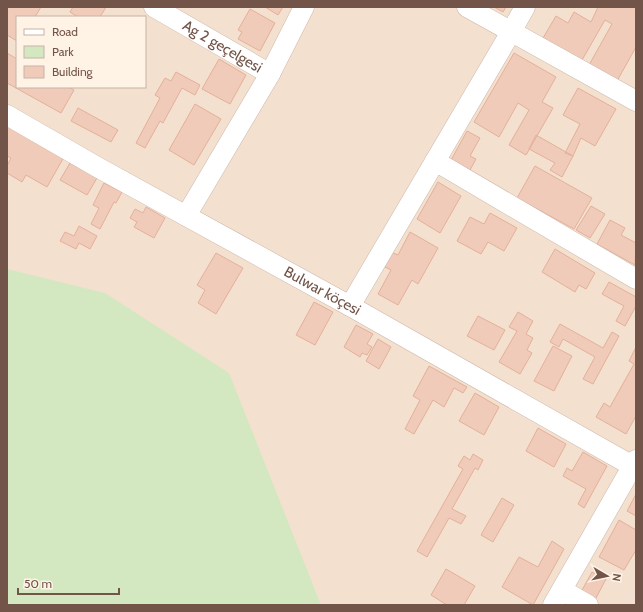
<svg xmlns="http://www.w3.org/2000/svg" width="643" height="612" viewBox="0 0 643 612" font-family="Cabin,sans-serif">
<style>
.residential{fill:#f3e0cf;fill-rule:evenodd}
.green{fill:#d3e8c0}
.building{fill:#f0cbb9;stroke:#e3b09a}
.lines{fill:none;stroke-linecap:round;stroke-linejoin:round}
.minor-casing{stroke:#ceb8ab;stroke-width:21}
.minor{stroke:#fff;stroke-width:20}
.labels{text-anchor:middle;stroke-width:4;stroke-linejoin:round;paint-order:stroke}
.street-label{font-size:15px;fill:#725448;stroke:#fff3e6}
</style>
<rect width="100%" height="100%" fill="#fcefe1"/>
<!-- residential -->
<path class="residential" d="M7,7H636V605H7ZM17,17H145V87H17Z"/>
<!-- green -->
<path class="green" d="M7,269L105,293L229,373L321,605H7Z"/>
<!-- building -->
<path class="building" d="M7,7H41L35,17H17V41L7,35Z
M73,7H106L100,17H78L70,12Z
M265,7H283L278,15Z
M494,7H506L503,12Z
M598,7H636V47L617,81L589,65L612,24L605,20L582,60L543,38L556,16L568,23L574,12L591,22Z
M250,9L275,23L260,51L238,39L242,32L238,30Z
M7,53L17,59V87H68L74,90L61,113L7,83Z
M514,53L556,77L542,102L553,108L526,155L509,145L529,110L518,103L499,137L474,122Z
M219,59L246,75L230,104L202,89Z
M176,72L200,85L195,95L182,88L163,123L160,121L145,148L136,143L160,98L155,95L165,78L171,81Z
M578,88L616,109L595,146L581,138L573,156L565,153L580,124L563,115Z
M195,104L221,119L194,165L169,150Z
M78,108L118,130L111,142L71,121Z
M7,126L64,157L47,187L26,175L22,182L7,173V166L11,158L7,156Z
M467,131L480,138L470,156L476,159L470,170L451,160Z
M536,135L573,156L562,177L550,170L555,163L529,149Z
M70,163L97,178L87,195L60,180Z
M535,166L592,198L574,229L517,198Z
M438,182L461,196L440,233L417,219Z
M104,183L122,192L116,203L114,202L100,229L91,224L99,208L93,205Z
M591,206L605,214L590,238L576,230Z
M146,207L165,218L154,238L134,227L137,222L130,218L135,209L143,213Z
M490,213L517,228L504,251L488,242L481,254L457,241L470,217L484,224Z
M610,220L625,228L621,235L636,243L635,265L597,244Z
M79,226L97,236L90,249L79,243L76,249L60,241L65,232L74,236Z
M410,232L438,248L418,284L412,280L398,305L378,294L391,270L383,266L391,252L398,255Z
M555,249L595,273L586,289L579,285L575,292L542,272Z
M216,253L243,268L216,314L198,303L205,290L197,285Z
M609,282L636,297V306L625,326L616,321L624,306L602,294Z
M314,302L333,312L315,345L296,335Z
M518,312L533,321L526,334L533,338L527,350L532,353L520,374L499,362L517,331L509,327Z
M478,316L505,330L494,350L467,336Z
M560,324L603,348L612,332L619,336L593,384L583,379L595,357L563,339L559,347L550,342Z
M356,325L373,334L367,344L372,347L367,355L362,353L360,357L344,347Z
M378,339L391,347L379,369L366,361Z
M553,346L572,356L554,391L534,381Z
M636,347V416L626,434L596,417L604,403L610,407L634,364L629,361Z
M429,366L467,387L463,393L454,388L444,407L433,400L414,434L405,429L420,400L413,396Z
M475,393L499,407L484,435L459,421Z
M538,428L566,444L554,467L526,451Z
M583,452L607,466L584,508L578,504L586,489L563,476L567,468L572,471Z
M473,454L483,460L478,470L475,468L452,509L466,516L461,524L449,518L427,557L417,551L463,469L458,466L464,456L470,460Z
M636,494V516L627,511Z
M502,498L514,505L493,542L481,535Z
M619,520L636,530V550L624,570L599,557Z
M552,541L564,549L533,605L502,587L519,557L538,567Z
M446,569L475,586L464,605H447L431,595Z
M592,572L606,579L595,600L581,592Z"/>
<g class="lines">
<defs>
<g id="minor">
<path id="s1" d="M154,7L270,74"/>
<path d="M467,7L636,101"/>
<path id="s2" d="M7,115L99,168L350,306L636,468"/>
<path d="M435,161L636,279"/>
<path d="M186,216L270,74L304,7"/>
<path d="M350,306L511,32L525,7"/>
<path d="M562,590L588,605"/>
<path d="M553,605L636,460"/>
</g>
</defs>
<!-- minor casing -->
<use href="#minor" class="minor-casing"/>
<!-- minor -->
<use href="#minor" class="minor"/>
</g>
<g class="labels">
<!-- street labels -->
<g class="street-label">
<text dy="5" stroke="none"><textPath href="#s1" startOffset="79">Ag 2 geçelgesi</textPath></text>
<text dy="5" stroke="none"><textPath href="#s2" startOffset="361">Bulwar köçesi</textPath></text>
</g>
</g>
<!-- border -->
<rect width="643" height="612" fill="none" stroke="#725448" stroke-width="16"/>
<!-- legend -->
<rect x="16" y="16" width="130" height="72" fill="#fff3e6" stroke="#c7b3a7"/>
<rect x="24" y="29" width="20" height="6" fill="#ffffff" stroke="#c7b3a7"/>
<text x="52" y="36" font-size="12" fill="#725448">Road</text>
<rect x="24" y="46" width="20" height="12" fill="#d3e8c0" stroke="#c7b3a7"/>
<text x="52" y="56" font-size="12" fill="#725448">Park</text>
<rect x="24" y="66" width="20" height="12" fill="#f0cbb9" stroke="#c7b3a7"/>
<text x="52" y="76" font-size="12" fill="#725448">Building</text>
<!-- north arrow -->
<g transform="translate(607 576) rotate(99)" stroke="#fff3e6" stroke-width="3" paint-order="stroke">
<path d="M0-3L7 15L0 10L-7 15Z" fill="#725448"/>
<text y="-6" font-size="11" font-weight="bold" text-anchor="middle" fill="#725448">N</text>
</g>
<!-- scale -->
<path d="M18 588v6h101v-6" fill="none" stroke="#725448" stroke-width="2"/>
<text x="24" y="588" font-size="12" fill="#725448" stroke="#fff3e6" stroke-width="3" paint-order="stroke">50 m</text>
</svg>
